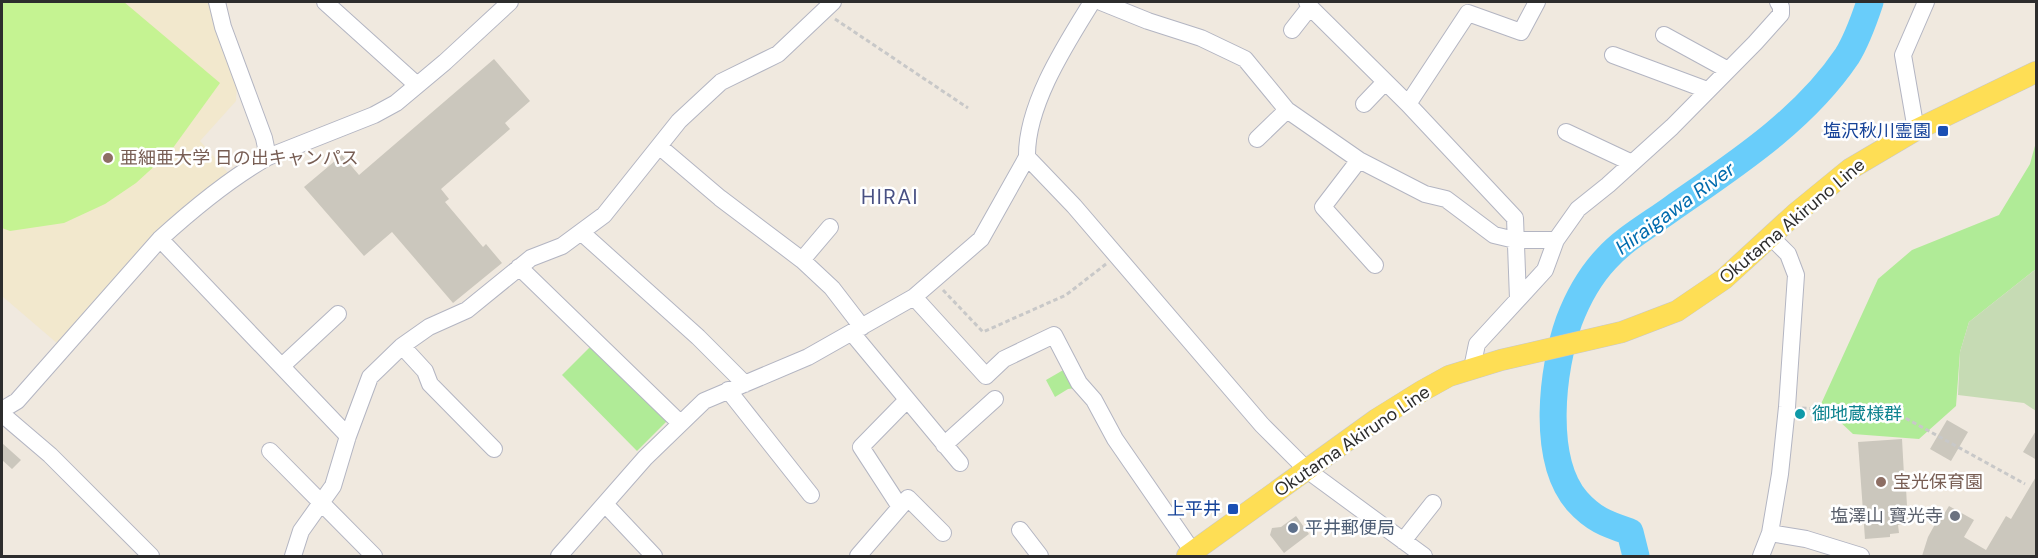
<svg xmlns="http://www.w3.org/2000/svg" width="2038" height="558" viewBox="0 0 2038 558" font-family="'DM Sans','Noto Sans JP',sans-serif">
<style>
.education{fill:#f2e8cd}
.green{fill:#b0eb97}
.cemetery{fill:#c6dbb4}
.pitch{fill:#c5f392}
.lines{fill:none;stroke-linecap:round;stroke-linejoin:round}
.river{stroke:#69cdfa;stroke-width:27}
.building{fill:#cbc7bd}
.minor-casing{stroke:#b3b5c2;stroke-width:18}
.major-casing{stroke:#c8c8c8;stroke-width:22}
.path{stroke:#c8c8c8;stroke-width:3;stroke-dasharray:4.5 3;stroke-linecap:butt}
.minor{stroke:#fff;stroke-width:16}
.major{stroke:#fede55;stroke-width:21}
.transit-dot{fill:#1a4fb4;stroke:#fff;stroke-width:2}
.education-dot{fill:#8d6e63;stroke:#fff;stroke-width:2}
.culture-dot{fill:#0f9aa8;stroke:#fff;stroke-width:2}
.worship-dot{fill:#6b7280;stroke:#fff;stroke-width:2}
.service-dot{fill:#5c6f8a;stroke:#fff;stroke-width:2}
.labels{text-anchor:middle;stroke-width:5;stroke-linejoin:round;paint-order:stroke}
.transit-label{font-size:18px;fill:#164399;stroke:#fff;text-anchor:end}
.education-label{font-size:18px;fill:#785e54;stroke:#fff;text-anchor:start}
.street-label{font-size:18px;fill:#2d2d2d;stroke:#fff}
.culture-label{font-size:18px;fill:#0d838f;stroke:#fff;text-anchor:start}
.worship-label{font-size:18px;fill:#5b616d;stroke:#fff;text-anchor:end}
.service-label{font-size:18px;fill:#4e5e75;stroke:#fff;text-anchor:start}
.water-label{font-size:20px;font-style:italic;fill:#006bae;stroke:#fff}
.quarter-label{font-size:21px;letter-spacing:1.5px;fill:#485083;stroke:#fff}
</style>
<rect width="100%" height="100%" fill="#f0e9df"/>
<!-- education -->
<path class="education" d="M2,2H212L237,83L236,101L200,141L230,175L58,344L2,296Z"/>
<!-- green -->
<path class="green" d="M2036,142V269L1969,322L1960,352L1956,406L1919,439L1853,434L1821,404L1878,279L1912,250L1999,215L2030,164Z
M594,343L670,418L637,451L562,375Z
M1065,369L1075,388L1068,389L1055,397L1046,380Z"/>
<!-- cemetery -->
<path class="cemetery" d="M2036,269V411L2024,403L1958,395L1960,352L1969,322Z"/>
<!-- pitch -->
<path class="pitch" d="M2,2H124L220,83L170,152L136,183L105,204L64,223L10,231L2,228Z"/>
<g class="lines">
<!-- river -->
<path class="river" d="M1636,556L1630,532C1607,524 1594,520 1577,501C1541,459 1552,369 1569,321C1577,300 1590,276 1606,259C1625,238 1651,224 1674,207C1736,164 1804,120 1847,56C1857,40 1864,20 1870,2"/>
</g>
<!-- building -->
<path class="building" d="M494,59L530,101L505,123L510,129L441,189L449,199L445,202L483,247L486,244L502,263L453,303L392,232L364,256L304,187L342,155L359,175Z
M1947,420L1968,432L1951,461L1930,449Z
M2037,429V460L2023,452Z
M1902,439L1904,475L1909,474L1910,488H1906L1908,524L1898,525L1899,533L1890,534V537L1865,539L1858,442Z
M2,443L21,460L12,469L2,460Z
M2037,475V556H1922L1928,537L1939,517L1941,519L1949,506L1974,520L1964,537L1986,550L2006,516L2011,519Z
M1296,516L1309,534L1284,553L1270,535L1272,528L1281,527Z"/>
<g class="lines">
<defs>
<path id="minor" d="M217,2L223,27L264,138L268,157
M325,2L417,85
M1101,2L1148,21L1201,38L1245,59L1287,110L1359,160L1425,194L1446,199L1494,235L1515,240H1556
M1307,2L1310,7L1408,104L1515,218L1518,299
M1292,30L1310,7
M1664,35L1728,70
M1613,55L1707,90
M1364,104L1385,82
M1408,104L1468,13L1521,32L1537,2
M1916,130L1903,55L1926,2
M1566,132L1632,163
M1257,139L1287,110
M660,147L720,198L802,260L832,288L862,327
M1027,157L1074,206L1262,425L1307,470L1424,556
M1359,160L1323,207L1375,265
M581,232L698,337L745,384
M160,239L348,436
M802,260L830,227
M519,267L680,423
M914,297L986,376L1004,359L1054,335L1079,383L1094,400L1115,439L1193,552
M852,333L960,463
M402,346L425,371L430,384L494,449
M282,366L338,314
M1472,368L1477,344L1545,270L1556,240L1578,209L1608,185L1672,127L1755,43L1781,14V7L1778,2
M728,390L811,495
M2,410L17,401L160,239C193,209 229,179 268,157L374,115L396,103L445,62L510,2
M2,414L50,455L151,556
M944,445L995,399
M270,451L374,556
M605,504L654,556
M900,507L861,447L906,401
M1020,530L1040,556
M1770,533L1806,539L1861,556
M1403,541L1433,503
M293,556L301,531L333,486L348,436L370,377L402,346L429,327L467,310L531,258L562,246L604,215L679,121L721,82L778,54L833,2
M559,556L645,458L704,401L808,357L914,297L981,239L1027,157C1026,105 1066,44 1092,2
M858,556L908,498L943,533
M1761,556L1770,533L1780,474L1787,407L1796,275L1788,254L1771,237"/>
<path id="major" d="M1187,556L1377,419L1422,391L1449,376L1501,360L1622,332L1677,311L1724,279L1795,214L1850,169L1916,130L2036,72"/>
</defs>
<!-- minor casing -->
<use href="#minor" class="minor-casing"/>
<!-- major casing -->
<use href="#major" class="major-casing"/>
<!-- path -->
<path class="path" d="M835,19L968,108
M943,290L983,332L1066,295L1106,264
M1802,408L1898,414L2025,484"/>
<!-- minor -->
<use href="#minor" class="minor"/>
<!-- major -->
<use href="#major" class="major"/>
</g>
<!-- markers -->
<g class="transit-dot">
<rect x="1937" y="125" width="12" height="12" rx="3"/>
<rect x="1227" y="503" width="12" height="12" rx="3"/>
</g>
<g class="education-dot">
<circle cx="108" cy="158" r="6"/>
<circle cx="1881" cy="482" r="6"/>
</g>
<circle class="culture-dot" cx="1800" cy="414" r="6"/>
<circle class="worship-dot" cx="1955" cy="516" r="6"/>
<circle class="service-dot" cx="1293" cy="528" r="6"/>
<g class="labels">
<!-- transit labels -->
<g class="transit-label">
<text x="1931" y="137">塩沢秋川霊園</text>
<text x="1221" y="515">上平井</text>
</g>
<!-- education labels -->
<g class="education-label">
<text x="120" y="164">亜細亜大学 日の出キャンパス</text>
<text x="1893" y="488">宝光保育園</text>
</g>
<!-- street labels -->
<g class="street-label">
<text transform="translate(1792 221) rotate(-40)" y="6">Okutama Akiruno Line</text>
<text transform="translate(1352 441) rotate(-34)" y="6">Okutama Akiruno Line</text>
</g>
<!-- culture labels -->
<g class="culture-label">
<text x="1812" y="420">御地蔵様群</text>
</g>
<!-- worship labels -->
<g class="worship-label">
<text x="1943" y="522">塩澤山 寶光寺</text>
</g>
<!-- service labels -->
<g class="service-label">
<text x="1305" y="534">平井郵便局</text>
</g>
<!-- water labels -->
<g class="water-label">
<text transform="translate(1675 208) rotate(-36)" y="7">Hiraigawa River</text>
</g>
<!-- quarter labels -->
<g class="quarter-label">
<text x="890" y="204">HIRAI</text>
</g>
</g>
<!-- border -->
<rect width="2038" height="558" fill="none" stroke="#2d2d2d" stroke-width="6"/>
</svg>
